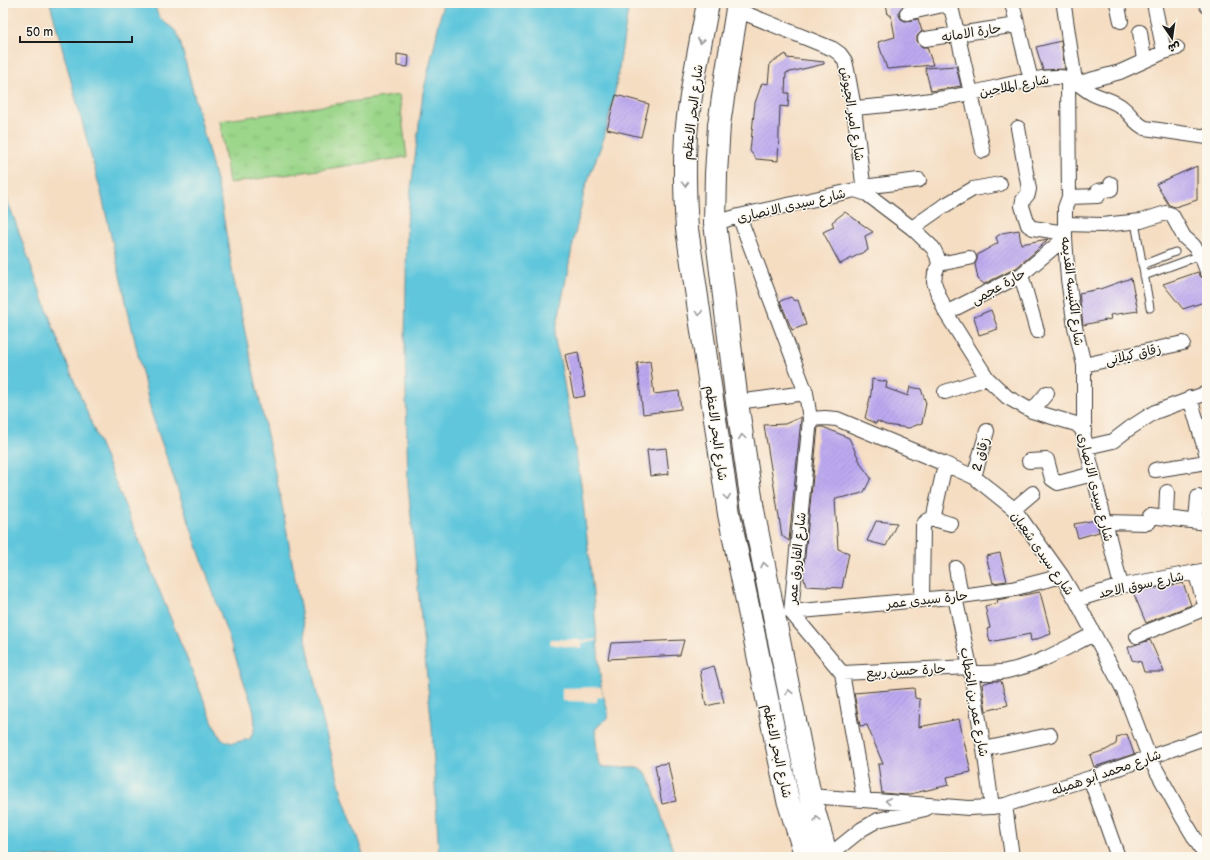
<svg xmlns="http://www.w3.org/2000/svg" width="1210" height="860" viewBox="0 0 1210 860" font-family="'Balsamiq Sans','Playpen Sans Arabic',sans-serif">
<style>
.grass{fill:url(#grass-tufts);stroke:#5c7953}
.water{fill:#5fc6dc;stroke:#3e717c}
.pier{fill:#f5ddc2}
.building{fill:url(#building-hatch)}
.lines{fill:none;stroke-linecap:round;stroke-linejoin:round}
.service-casing{stroke:#3d3935;stroke-width:9}
.minor-casing{stroke:#3d3935;stroke-width:16}
.primary-casing{stroke:#3d3935;stroke-width:24}
.service{stroke:#fff;stroke-width:7}
.minor{stroke:#fff;stroke-width:14}
.primary{stroke:#fff;stroke-width:22}
.oneway{stroke:#999}
.labels{text-anchor:middle;stroke-width:3;stroke-linejoin:round;paint-order:stroke}
.street-label{font-size:13px;fill:#1c1c1c;stroke:#fbf7ec}
</style>
<defs>
<pattern id="grass-tufts" width="24" height="20" patternUnits="userSpaceOnUse"><rect width="24" height="20" fill="#9bd68a"/><path d="M3 7l-1-3M5 7V3M7 7l1-3M15 17l-1-3M17 17v-4M19 17l1-3" fill="none" stroke="#85b776"/></pattern>
<pattern id="building-hatch" width="6" height="6" patternUnits="userSpaceOnUse"><rect width="6" height="6" fill="#bca9f0"/><path d="M-1 1l2-2M0 6l6-6M5 7l2-2" fill="none" stroke="#a191cd"/></pattern>
</defs>
<rect width="100%" height="100%" fill="#fbf7ec"/>
<filter id="ink" filterUnits="userSpaceOnUse"><feTurbulence type="fractalNoise" baseFrequency=".025" numOctaves="2"/><feDisplacementMap in="SourceGraphic" scale="8" xChannelSelector="R" yChannelSelector="G"/><feConvolveMatrix kernelMatrix="1 2 1 2 8 2 1 2 1" color-interpolation-filters="sRGB"/></filter>
<filter id="wash" filterUnits="userSpaceOnUse"><feTurbulence type="fractalNoise" baseFrequency=".012" numOctaves="4" result="noise"/><feDisplacementMap in="SourceGraphic" scale="16" xChannelSelector="R" yChannelSelector="G"/><feGaussianBlur stdDeviation="0.9" result="paint"/><feColorMatrix in="noise" values="0 0 0 0 0 0 0 0 0 0 0 0 0 0 0 0 0 1.4 0 .05"/><feComposite in="paint" operator="in"/></filter>
<g filter="url(#wash)">
<rect width="100%" height="100%" fill="#f5ddc2"/>
<!-- grass -->
<path class="grass" d="M399,95L407,157L229,183L220,121Z"/>
<!-- water -->
<path class="water" d="M50,3H155C156,9 157,17 163,21C171,28 174,27 179,37L220,196L233,276L282,505L305,635L322,718L343,798L364,857H3V188L60,346L214,725L221,739L232,743L250,739L255,727L254,711L151,412L101,192Z
M443,3H629L616,87L604,138L585,188L572,248L555,335L556,346L560,360L581,484L593,593L601,687L608,712V718L598,726L595,730L598,762L601,766L604,767L637,768L644,771L650,780L675,857H439L432,728L408,486L405,345L407,221L423,93L434,47Z"/>
<!-- pier -->
<path class="pier" d="M551,639L582,640V641L596,639V641L582,643V649L550,644Z
M601,687L604,697L597,698V702L562,701V688Z"/>
<g id="blocks">
<!-- building -->
<path class="building" d="M886,3H913L902,7L899,11V15L901,19L905,21L918,19L922,31L917,36V41L922,47H927L933,65L887,69L878,42L895,37L891,15H888Z
M1061,41L1065,69L1043,70L1036,47Z
M397,54L409,56L408,67L397,66Z
M786,54L787,58L824,62V64L786,73L785,93H789L788,107L780,106L778,161L756,159L750,151L755,103L762,83L768,84L770,63Z
M956,66L961,86L931,91L925,68Z
M616,95L649,104L641,137L607,129Z
M1197,166V200L1175,207L1169,205L1156,184Z
M845,212L873,232L865,236L868,250L840,264L823,232L834,227L832,222Z
M1019,230L1021,244L1048,239L1035,252L1016,268L984,284L978,279L975,264L977,260V255L998,243L996,237L1002,233Z
M1198,272L1201,277L1207,279V301L1183,309L1163,284Z
M1131,278L1138,311L1110,315L1111,319L1083,325L1079,293L1100,289Z
M791,297L794,301L798,300L806,325L792,330L780,301Z
M991,310L998,329L979,335L974,317Z
M578,352L585,396L574,398L565,355Z
M650,361L654,394L679,391L681,409L643,414L637,363Z
M872,379L887,382L886,388L908,396L910,387L921,389L926,403L922,423L909,428L886,425L877,421L876,424L865,418L871,394Z
M801,417V419L789,541L782,536L764,425L785,424Z
M818,427H823L849,438L862,466L871,478L864,492L859,494L835,499L838,549L849,553L842,588L806,586L803,575Z
M666,448L669,474L650,476L647,450Z
M1096,520L1099,532L1078,538L1074,524Z
M876,521L897,523L886,546L867,541Z
M1000,553L1007,581L993,583L986,556Z
M1183,583L1191,605L1146,623L1133,592Z
M1040,592L1051,634L1031,641L1030,634L990,642L987,629L990,628L985,606L998,603L997,600Z
M684,640L680,655L608,659L611,643Z
M1150,640L1164,672H1144L1141,662L1132,660L1128,647Z
M714,666L724,702L706,706L700,670Z
M992,681H1001L1008,705L986,711L982,684Z
M914,688L915,698L920,699L919,727L959,719L971,772L947,777L949,785L906,795L882,793L878,764H883L867,725L860,726L854,693Z
M1127,734L1134,754L1094,767L1090,755L1106,750L1116,744L1117,737Z
M668,763L676,801L662,804L655,765Z"/>
</g>
</g>
<g filter="url(#ink)">
<use href="#blocks" fill-opacity="0" stroke="#3d3935" stroke-width="1"/>
<g class="lines">
<defs>
<path id="service" d="M1135,222L1150,308
M1142,265L1175,252
M1144,276L1201,255"/>
<path id="minor" d="M1012,3L1031,80
M1117,3L1121,21
M1154,3L1164,52
M1207,3V6
M1064,6L1075,81
M737,10L833,49L840,54L845,61L847,70L854,108L864,192
M907,13L943,5L947,6L952,11L971,93L983,151
M1140,32L1144,60
M925,39L1017,25
M1068,79L1069,197L1065,208V238L1068,279L1075,327L1084,365V432
M1079,83L1120,72L1164,52L1177,48
M854,108C893,105 932,101 971,93C994,89 1046,73 1067,78C1077,81 1083,89 1093,94C1103,99 1114,100 1123,108C1132,115 1133,122 1145,128L1207,137
M1018,128L1029,189L1028,194L1023,200L1022,206L1028,225L1033,228L1065,233
M863,187L919,180
M1069,197L1098,196V191L1111,189V184
M739,216L806,393L810,419L791,612L842,673L864,799
M715,223L739,216L855,190L867,194L912,228L933,248L937,256L939,264L935,273L934,282L937,291L946,313L987,378L1007,397L1032,411L1076,424L1082,429L1121,586
M1065,224L1102,225L1141,221L1166,213L1172,215L1184,237L1193,245L1201,255L1207,271
M912,228L942,207L973,189L1000,184
M939,264L969,258
M1021,275L1037,331
M946,313L1021,275L1065,238
M1084,365L1183,343
M945,392L987,378
M1190,398L1207,456
M737,402L806,393
M1032,411L1047,393
M810,419L825,418L837,419L945,464L974,477L1014,509L1062,576L1076,600L1124,691L1149,757L1184,820L1206,857
M1087,447L1113,441L1130,428L1155,412L1207,393
M1029,461L1047,460L1052,479L1058,483L1093,474
M1155,470L1207,462
M974,477L987,431
M1014,509L1033,493
M1166,518L1167,492
M933,520L945,464
M1196,521L1198,497
M1105,522L1147,523L1149,522L1150,516L1207,523
M956,568L961,596
M1195,572L1207,611
M955,597L970,667L984,749L992,807
M922,600L923,526C928,514 941,522 951,524
M1076,600L1121,586L1207,570
M791,612L961,596L1012,589L1062,576
M1137,636L1206,608
M842,673L970,667
M971,673C985,673 998,674 1011,670C1040,664 1067,647 1094,634
M984,749L1050,735
M1090,778L1118,857
M810,796L969,808L992,807L1005,805L1090,778L1207,737
M1005,805L1012,857
M827,857L862,829L878,820L925,809"/>
<path id="primary" d="M708,3C700,47 690,91 686,135C684,166 685,198 687,229L729,514L788,800L806,857
M738,3L726,77L719,125L716,174L715,223L737,402L753,510L810,796L827,857"/>
</defs>
<!-- service casing -->
<use href="#service" class="service-casing"/>
<!-- minor casing -->
<use href="#minor" class="minor-casing"/>
<!-- primary casing -->
<use href="#primary" class="primary-casing"/>
<!-- service -->
<use href="#service" class="service"/>
<!-- minor -->
<use href="#minor" class="minor"/>
<!-- primary -->
<use href="#primary" class="primary"/>
</g>
<!-- one-way arrows -->
<defs><path id="oneway-chevron" d="M-2-3.5L2.5 0L-2 3.5" fill="none" stroke-width="1.6" stroke-linecap="round" stroke-linejoin="round"/></defs>
<g class="oneway">
<use href="#oneway-chevron" transform="translate(701 41) rotate(101)"/>
<use href="#oneway-chevron" transform="translate(685 184) rotate(89)"/>
<use href="#oneway-chevron" transform="translate(699 313) rotate(82)"/>
<use href="#oneway-chevron" transform="translate(742 437) rotate(-98)"/>
<use href="#oneway-chevron" transform="translate(727 497) rotate(82)"/>
<use href="#oneway-chevron" transform="translate(764 565) rotate(-101)"/>
<use href="#oneway-chevron" transform="translate(789 692) rotate(-101)"/>
<use href="#oneway-chevron" transform="translate(888 801) rotate(-175)"/>
<use href="#oneway-chevron" transform="translate(817 819) rotate(-105)"/>
</g>
</g>
<g class="labels">
<!-- street labels -->
<g class="street-label">
<text transform="translate(971 32) rotate(-9)" y="5">حارة الامانه</text>
<text transform="translate(1014 85) rotate(-11)" y="5">شارع الملاحين</text>
<text transform="translate(692 112) rotate(-83)" y="5">شارع البحر الاعظم</text>
<text transform="translate(853 114) rotate(81)" y="5">شارع امير الجيوش</text>
<text transform="translate(791 205) rotate(-13)" y="5">شارع سيدى الانصارى</text>
<text transform="translate(998 286) rotate(-29)" y="5">حارة عجمى</text>
<text transform="translate(1073 291) rotate(83)" y="5">شارع الكنيسه القديمه</text>
<text transform="translate(1133 354) rotate(-13)" y="5">زقاق كيلانى</text>
<text transform="translate(717 433) rotate(82)" y="5">شارع البحر الاعظم</text>
<text transform="translate(980 454) rotate(-75)" y="5">زقاق 2</text>
<text transform="translate(1096 487) rotate(76)" y="5">شارع سيدى الانصارى</text>
<text transform="translate(1043 553) rotate(55)" y="5">شارع سيدى شعبان</text>
<text transform="translate(796 558) rotate(-84)" y="5">شارع الفاروق عمر</text>
<text transform="translate(1141 584) rotate(-12)" y="5">شارع سوق الاحد</text>
<text transform="translate(927 599) rotate(-6)" y="5">حارة سيدى عمر</text>
<text transform="translate(906 670) rotate(-3)" y="5">حارة حسن ربيع</text>
<text transform="translate(975 702) rotate(80)" y="5">شارع عمر بن الخطاب</text>
<text transform="translate(778 751) rotate(78)" y="5">شارع البحر الاعظم</text>
<text transform="translate(1106 772) rotate(-19)" y="5">شارع محمد أبو هميله</text>
</g>
</g>
<!-- margin -->
<rect width="1210" height="860" fill="none" stroke="#fbf7ec" stroke-width="16"/>
<!-- north arrow -->
<g transform="translate(1172 38) rotate(167)" stroke="#fbf7ec" stroke-width="3" paint-order="stroke">
<path d="M0-3L7 15L0 10L-7 15Z" fill="#1c1c1c"/>
<text y="-6" font-size="11" font-weight="bold" text-anchor="middle" fill="#1c1c1c">ش</text>
</g>
<!-- scale -->
<path d="M20 36v6h112v-6" fill="none" stroke="#1c1c1c" stroke-width="2"/>
<text x="26" y="36" font-size="12" fill="#1c1c1c" stroke="#fbf7ec" stroke-width="3" paint-order="stroke">50 m</text>
</svg>
